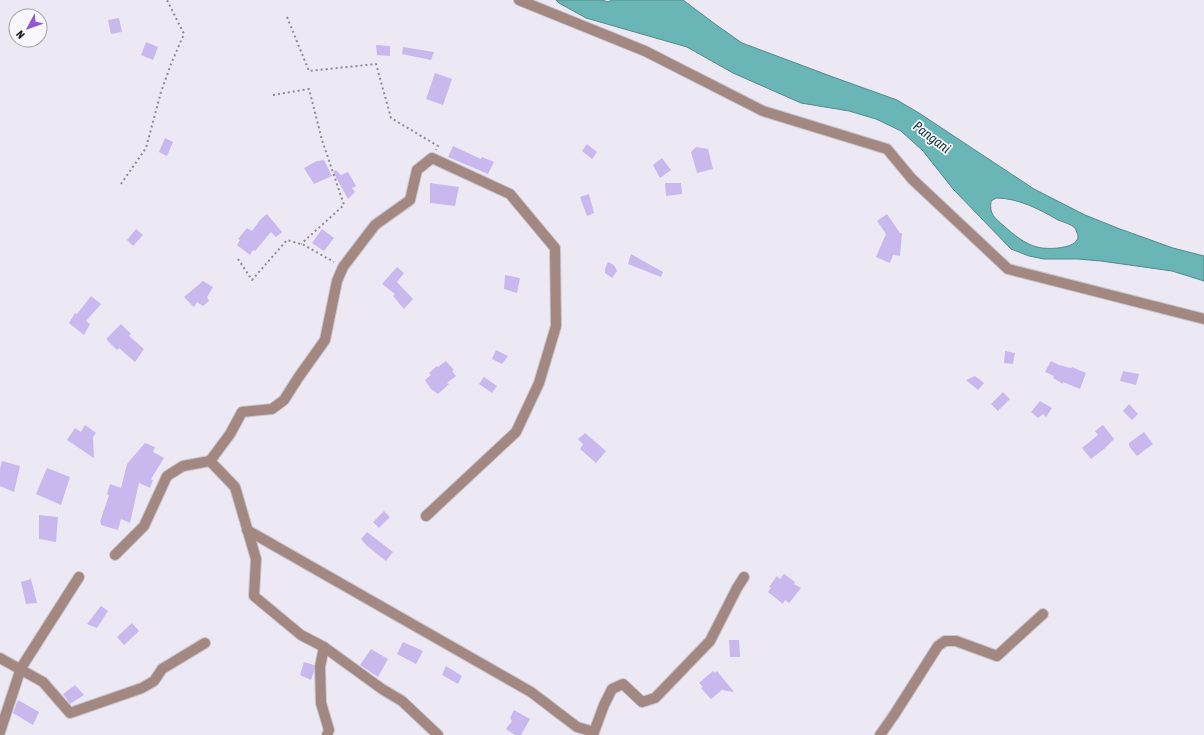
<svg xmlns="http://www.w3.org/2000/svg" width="1204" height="735" font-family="'Asap Condensed',sans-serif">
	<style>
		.water { fill: #6ab6b6; stroke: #54898a; fill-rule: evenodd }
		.building { fill: #c8b8ee }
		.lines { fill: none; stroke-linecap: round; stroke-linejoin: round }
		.street-casing { stroke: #c7c5cf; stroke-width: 12 }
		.path { stroke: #8d8b92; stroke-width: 2; stroke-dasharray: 2 3; stroke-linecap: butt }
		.street { stroke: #a38881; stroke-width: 10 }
		.labels { text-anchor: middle; stroke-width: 3.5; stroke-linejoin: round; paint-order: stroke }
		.water-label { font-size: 14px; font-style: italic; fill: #143a3a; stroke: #f9f7fe }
	</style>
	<rect width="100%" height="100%" fill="#ece9f4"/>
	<!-- water -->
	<path class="water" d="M556,0H602L608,2L612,0H683L715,24L742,43L833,77L897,100L919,113L1034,189L1085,215L1120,229L1173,248L1204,256V281L1172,271L1101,261L1078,259H1044L1029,256L1011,249L953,189L923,151L901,131L876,119L849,111L801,103L733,73L687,47L586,18L559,3ZM996,198C1018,198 1039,209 1058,220C1063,222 1071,224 1075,228C1076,230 1078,234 1078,237C1077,249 1047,250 1037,247C1025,244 1014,235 1004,226C995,218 989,215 991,201Z"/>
	<!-- building -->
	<g class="building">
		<polygon points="119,18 122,32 111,34 108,20"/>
		<polygon points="146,42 158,47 153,60 141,55"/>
		<polygon points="376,45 390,46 390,56 377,55"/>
		<polygon points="403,47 434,52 431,60 402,54"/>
		<polygon points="435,73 452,79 443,105 426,99"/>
		<polygon points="165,138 173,142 167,156 159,152"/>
		<polygon points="587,144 597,152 592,159 582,151"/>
		<polygon points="453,146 481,159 482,157 494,162 488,174 448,157"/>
		<polygon points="696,147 708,149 713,169 697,173 691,152"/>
		<polygon points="662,158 671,170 660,178 653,165"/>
		<polygon points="324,160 332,176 314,184 304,168 317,161"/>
		<polygon points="336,170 341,175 348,172 356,186 352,188 355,192 348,199 333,172"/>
		<polygon points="430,183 459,187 455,206 430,203"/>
		<polygon points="665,183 681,183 682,194 666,196"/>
		<polygon points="589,194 594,213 587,216 580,197"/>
		<polygon points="267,214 282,232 276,237 271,232 255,251 253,250 250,255 237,245 240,240 238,239 247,228 252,231 260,220"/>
		<polygon points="887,214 900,233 902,233 900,256 893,255 890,263 876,257 886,234 877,221"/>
		<polygon points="136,229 143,235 133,246 127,240"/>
		<polygon points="322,229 334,238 324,251 312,243"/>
		<polygon points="631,254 663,272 661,277 628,264"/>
		<polygon points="608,262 614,265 617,271 612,278 605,273 605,269"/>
		<polygon points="397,267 404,273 397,282 413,299 404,309 393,296 395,294 382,284"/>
		<polygon points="505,275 520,278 517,293 504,289"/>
		<polygon points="203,281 213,287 207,297 209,301 203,306 197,302 194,307 184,297"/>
		<polygon points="91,296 101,304 86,321 90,324 84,335 69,323 75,313 77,314"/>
		<polygon points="121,324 131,334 129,336 144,349 135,362 119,348 117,350 106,339"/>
		<polygon points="496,350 508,356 502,364 492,359"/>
		<polygon points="1005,351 1015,353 1013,364 1004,363"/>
		<polygon points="446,361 454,370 452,371 456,376 447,383 449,384 438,394 431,389 425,380 431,375 429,373 437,366 438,367"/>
		<polygon points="1051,361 1059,365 1071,368 1072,367 1086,373 1080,389 1063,382 1063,384 1053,378 1054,376 1045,372"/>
		<polygon points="1123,371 1139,374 1136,385 1120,381"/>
		<polygon points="975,376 984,383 978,390 966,380"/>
		<polygon points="484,377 497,386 492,393 479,384"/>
		<polygon points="1003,392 1010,399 998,411 991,404"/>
		<polygon points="1040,401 1052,408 1046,417 1043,414 1038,418 1031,412"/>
		<polygon points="1129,404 1138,414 1132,420 1123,411"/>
		<polygon points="85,425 96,433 93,437 94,458 67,440 75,428 81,432"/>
		<polygon points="1103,425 1114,439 1104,449 1091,459 1082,448 1098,435 1095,431"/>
		<polygon points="1144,432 1153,444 1137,456 1129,446 1129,443"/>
		<polygon points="585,433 606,451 596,463 580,449 583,444 578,439"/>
		<polygon points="145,443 155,447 153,452 164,458 151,479 153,480 150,488 139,483 130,523 121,519 118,530 101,525 101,523 100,522 109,495 107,494 110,484 121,488 127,464"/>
		<polygon points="2,461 20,466 14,492 0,486 0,469"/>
		<polygon points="47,468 70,477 61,505 36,494"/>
		<polygon points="384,511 390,517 379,528 373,522"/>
		<polygon points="39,515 58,517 56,542 39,539"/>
		<polygon points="367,532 393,552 386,561 367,546 361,539"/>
		<polygon points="784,574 795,582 794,584 801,588 789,603 785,600 783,604 768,592 771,588 769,587 777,576 780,579"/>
		<polygon points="31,579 37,603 26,604 21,582"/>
		<polygon points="101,606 108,611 97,628 87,624"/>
		<polygon points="132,623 139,631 124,645 117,637"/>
		<polygon points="729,640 739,640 740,657 730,657"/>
		<polygon points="403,642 423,651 416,664 397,654"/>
		<polygon points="371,649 388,659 378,677 360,665"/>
		<polygon points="304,662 314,665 314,672 311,680 300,675"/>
		<polygon points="446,666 462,676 458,684 442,675"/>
		<polygon points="713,671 715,673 717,671 734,692 722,690 711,699 701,688 703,687 699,683"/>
		<polygon points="75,685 84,695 70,704 63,694"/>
		<polygon points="18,700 39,712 33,725 13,713"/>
		<polygon points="514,710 530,719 521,735 515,735 506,729 512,721 510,718"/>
	</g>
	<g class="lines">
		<!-- street casing -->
		<g class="street-casing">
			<g id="street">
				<polyline points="519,0 645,51 763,111 887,149 912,179 1008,269 1204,319"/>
				<polyline points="247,530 531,692 577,727 594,732 604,705 612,689 623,684 642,702 655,698 710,641 737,588 744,577"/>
				<polyline points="115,555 144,526 167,476 183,466 210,461"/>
				<polyline points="324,647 382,689 402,701 438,735"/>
				<polyline points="0,658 43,682 70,713 142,688 154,681 162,669 205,643"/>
				<polyline points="0,732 21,668 79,577"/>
				<polyline points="327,735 329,730 321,703 320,667 324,647 301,635 254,596 256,559 235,487 210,461 230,434 242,412 272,409 284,400 298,378 325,340 337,281 343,267 375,225 410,200 417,170 432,158 510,194 555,248 556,326 539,383 516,432 426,516"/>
				<polyline points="880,735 894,715 938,646 945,641 956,641 997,656 1043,614"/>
			</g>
		</g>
		<!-- path -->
		<g class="path">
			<polyline points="287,17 309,71 376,64 391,118 438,146 436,150"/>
			<polyline points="273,95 309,89 322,140 344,205 301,244"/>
			<polyline points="121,184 146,148 161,92 171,64 184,34 167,0"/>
			<polyline points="238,259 252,280 287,240 304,245 334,262"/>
		</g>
		<!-- street -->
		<use href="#street" class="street"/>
	</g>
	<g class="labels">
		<!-- water labels -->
		<g class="water-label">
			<text transform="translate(932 137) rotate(37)" y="5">Pangani</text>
		</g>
	</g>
	<!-- north arrow -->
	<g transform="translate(28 28) rotate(229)"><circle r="19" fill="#f9f7fe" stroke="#a3a1a7"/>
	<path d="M0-3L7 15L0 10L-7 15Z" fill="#9358ce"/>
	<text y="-6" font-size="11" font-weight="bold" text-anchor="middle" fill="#212024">N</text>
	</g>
</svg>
